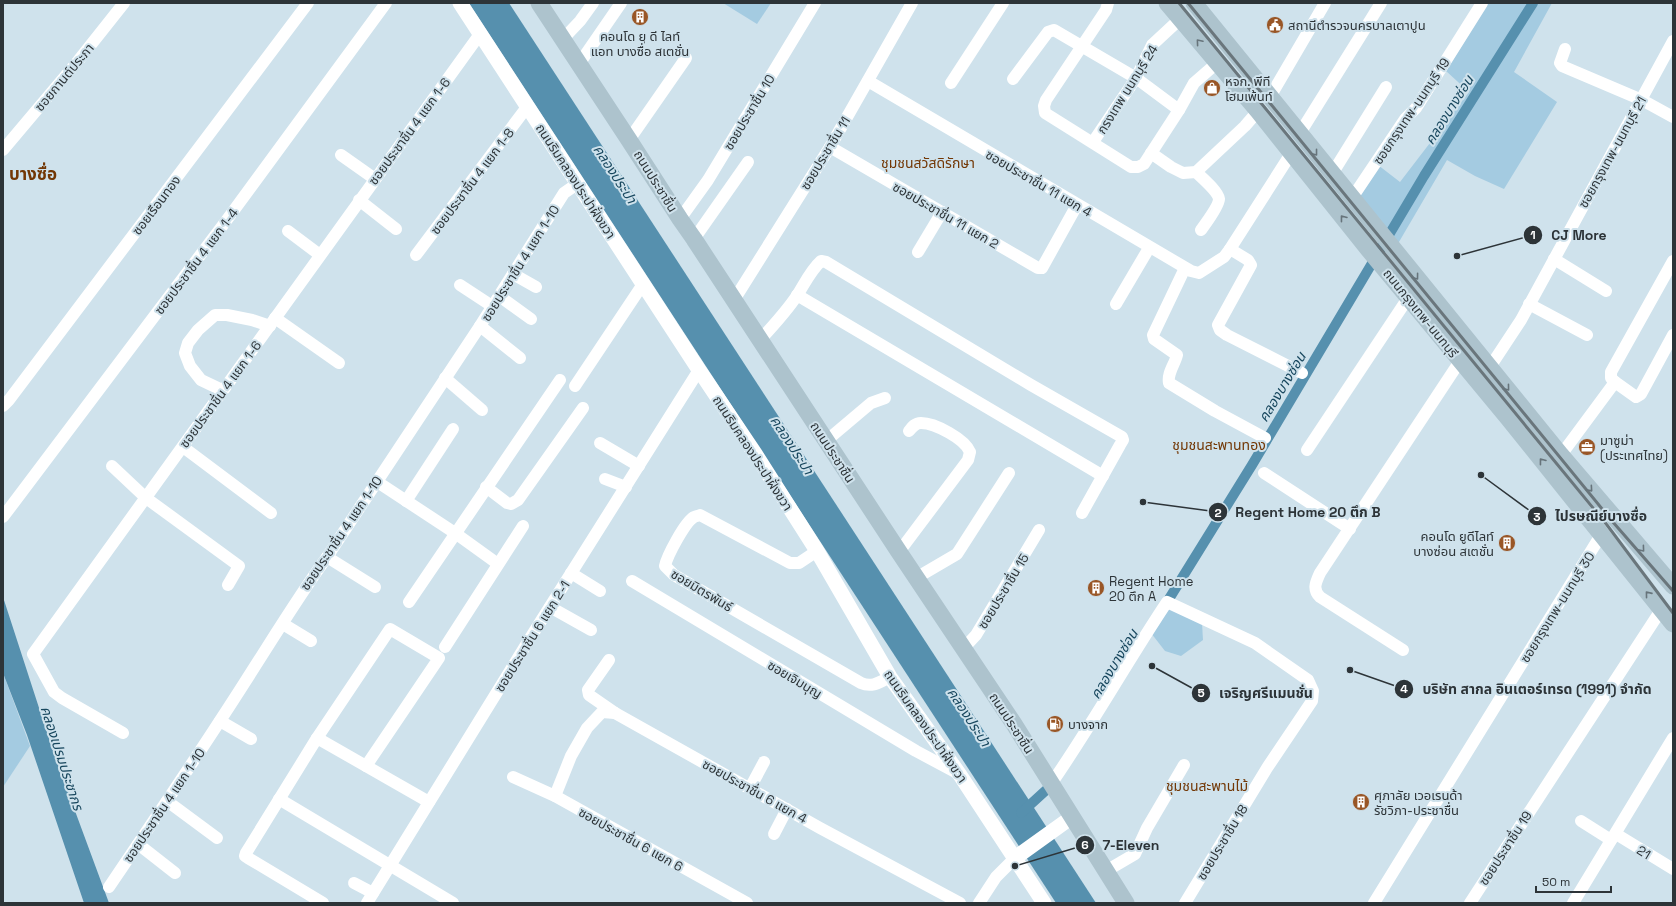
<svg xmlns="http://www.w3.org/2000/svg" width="1676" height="906" font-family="'Space Grotesk','Noto Sans Thai',sans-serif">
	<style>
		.green { fill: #a4cbe1 }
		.water { fill: #5690ae }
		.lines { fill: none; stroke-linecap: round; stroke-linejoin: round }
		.canal { stroke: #5690ae; stroke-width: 10 }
		.minor { stroke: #fff; stroke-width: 12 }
		.tertiary { stroke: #fff; stroke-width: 15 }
		.secondary { stroke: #adc3cd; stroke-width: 17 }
		.rail { stroke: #6a767c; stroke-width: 3 }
		.oneway { stroke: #67747b }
		.labels { text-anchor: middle; stroke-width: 4; stroke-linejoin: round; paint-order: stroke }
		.poi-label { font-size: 13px; fill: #2d3438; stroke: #cfe2ec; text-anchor: start }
		.street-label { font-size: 13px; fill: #2d3438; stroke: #cfe2ec }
		.water-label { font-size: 14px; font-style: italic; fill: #18475e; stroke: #cfe2ec }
		.neighbourhood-label { font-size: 14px; fill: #723705; stroke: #cfe2ec }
		.district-label { font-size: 17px; font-weight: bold; fill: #723705; stroke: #cfe2ec }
		.leader { fill: none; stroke: #2d3438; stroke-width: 1.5 }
		.callout-dot { fill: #2d3438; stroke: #cfe2ec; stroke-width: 1.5 }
		.mark-label { font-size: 12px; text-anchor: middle; font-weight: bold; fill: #fff }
		.callout-label { font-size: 14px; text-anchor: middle; font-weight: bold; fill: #2d3438; stroke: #cfe2ec; stroke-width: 4; stroke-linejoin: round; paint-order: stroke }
	</style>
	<rect width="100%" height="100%" fill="#cfe2ec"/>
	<!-- green -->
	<g class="green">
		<polygon points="723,3 771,3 757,24"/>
		<polygon points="1486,3 1552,3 1514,72 1557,102 1504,189 1475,176 1447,160 1396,247 1358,196 1378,165 1400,182 1469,92 1446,71 1466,39"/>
		<polygon points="1170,604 1202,623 1203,640 1181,656 1165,651 1151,633"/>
		<polygon points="3,673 30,746 3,787"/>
	</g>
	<!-- water -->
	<g class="water">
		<polygon points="469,3 509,3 1096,903 1056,903"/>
		<polygon points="3,597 54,754 109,903 84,903 27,735 3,673"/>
	</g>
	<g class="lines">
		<!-- canal -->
		<g class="canal">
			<polyline points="1164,607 1252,465 1424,176 1533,3"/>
			<polyline points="1021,813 1055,782"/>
		</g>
		<!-- minor -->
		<g class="minor">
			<polyline points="1108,3 1106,10 1046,100 1044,106 1045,113 1131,167 1138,167 1144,164 1179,110 1194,83 1217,63"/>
			<polyline points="563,39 580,21 593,3"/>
			<polyline points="1565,49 1560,63 1562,66 1642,100 1673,117"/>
			<polyline points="579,64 621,3"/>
			<polyline points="1013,79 1048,32 1054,30 1136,78 1179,110"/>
			<polyline points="868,81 1191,271 1199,273 1224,257 1230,249 1292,152"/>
			<polyline points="951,83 1003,3"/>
			<polyline points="1270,97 1325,3"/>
			<polyline points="1300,133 1381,3"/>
			<polyline points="629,140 686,58"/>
			<polyline points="1093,142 1136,78 1152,45 1180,19"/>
			<polyline points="830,147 1038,268 1042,268 1077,205"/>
			<polyline points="3,150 78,61 124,3"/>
			<polyline points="1151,153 1171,167 1183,173 1196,172 1245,126 1258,111"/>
			<polyline points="341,155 375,179"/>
			<path d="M1196,172C1201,177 1218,191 1219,199C1219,206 1206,223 1201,230"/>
			<polyline points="1332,174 1386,87"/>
			<polyline points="1352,198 1405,119 1416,108 1482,3"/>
			<polyline points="359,200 396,229"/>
			<polyline points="680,219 708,180 815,3"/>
			<polyline points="288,231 320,255"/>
			<polyline points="694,239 748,162"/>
			<polyline points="1230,249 1248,260 1251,265 1218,325 1220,330 1227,335 1302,373"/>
			<polyline points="918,252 942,212"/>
			<polyline points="416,255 527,107"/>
			<polyline points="1554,259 1606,291"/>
			<path d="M1185,268L1153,335L1154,339L1177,355C1175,364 1167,373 1169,383L1215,411L1265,438"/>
			<polyline points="513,274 536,287"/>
			<polyline points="460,285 492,306"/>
			<polyline points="797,295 1103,476"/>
			<polyline points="499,296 531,319"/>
			<polyline points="734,300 830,147 912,3"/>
			<polyline points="1116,304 1149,248"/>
			<polyline points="1529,304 1587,335"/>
			<polyline points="275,318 339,363"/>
			<polyline points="480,326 520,358"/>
			<path d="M760,340C773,326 787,311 798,294C805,283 811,270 821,261L826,262L1031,385L1122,437L1123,440L1120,445L1082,513"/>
			<polyline points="1490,367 1521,320 1673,41"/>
			<polyline points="445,378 482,410"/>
			<polyline points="1615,382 1611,378 1611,372 1673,261"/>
			<polyline points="575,386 643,284"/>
			<polyline points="222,390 201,380 190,366 185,353 188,343 198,330 215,315 227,315 252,320 270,326"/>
			<polyline points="3,406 9,400 308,3"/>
			<polyline points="826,441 871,403 885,398"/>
			<polyline points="600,443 639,466"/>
			<polyline points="183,447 271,513"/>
			<polyline points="1307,450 1408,298"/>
			<polyline points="1561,455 1615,382 1636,397 1641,394 1673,335"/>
			<polyline points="112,466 146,498 239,566 228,585"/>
			<polyline points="1264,473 1350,529"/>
			<polyline points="605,479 626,487"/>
			<polyline points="376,481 455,533 498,564"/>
			<polyline points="486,487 507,503 511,504 518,500 583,408"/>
			<polyline points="406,501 453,429"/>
			<polyline points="3,517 226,221 386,3"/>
			<path d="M817,551L799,563H790L700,515C698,516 696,516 694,517C685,522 667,556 665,566L674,575L861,683C872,688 880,682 890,677"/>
			<path d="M899,552L968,460L970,452C965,439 935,423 921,423C915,423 912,427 909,431"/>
			<polyline points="327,557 375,587"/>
			<polyline points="571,573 600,591"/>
			<polyline points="916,578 957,554 1009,473"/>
			<polyline points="632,581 916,751 959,774"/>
			<polyline points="409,602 560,380"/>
			<polyline points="550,607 591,630"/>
			<polyline points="283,624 311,641"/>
			<polyline points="445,647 523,526"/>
			<polyline points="963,649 976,635 1039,530"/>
			<path d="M1403,650L1320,597C1312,589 1316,582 1320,573L1460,361"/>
			<polyline points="609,660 588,690 589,695 615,713 820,828 960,903"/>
			<polyline points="220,721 251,739"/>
			<polyline points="123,733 62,698 54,692 33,654 480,34"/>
			<polyline points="317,738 429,802"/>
			<polyline points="513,777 555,796 747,903"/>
			<path d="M1051,784C1092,725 1127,662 1167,602L1255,643L1308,680L1313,691L1312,701L1267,768L1185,903"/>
			<polyline points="750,788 764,762"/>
			<polyline points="555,796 571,756 587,728 602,712 615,713"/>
			<polyline points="279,799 453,903"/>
			<polyline points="167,801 217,838"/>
			<polyline points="1581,821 1611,840"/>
			<polyline points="774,834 787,809"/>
			<polyline points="1616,834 1673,869"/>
			<polyline points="138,844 175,873"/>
			<polyline points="1106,871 1135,854 1147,828 1184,765"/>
			<polyline points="354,883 373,893"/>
			<path d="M109,887C155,819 201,751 245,682C272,640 298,597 327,557L480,326L564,193L577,184"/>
			<polyline points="323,903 248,858 245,856 246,853 317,738 390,629 439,658 366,766"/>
			<polyline points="367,903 534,632 699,370"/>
			<polyline points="979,903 996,877 1015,858"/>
			<polyline points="1374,903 1601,535"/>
			<polyline points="1470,903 1661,610"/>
			<polyline points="1573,903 1673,738"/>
		</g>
		<!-- tertiary -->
		<g class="tertiary">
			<polyline points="460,3 699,370 756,455 817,551 890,677 960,775 1044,903"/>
			<polyline points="1015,858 1072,817"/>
		</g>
		<!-- secondary -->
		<g class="secondary">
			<polyline points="539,3 629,140 680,219 694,239 899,552 1014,724 1126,903"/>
			<polyline points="1167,3 1258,111 1368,249 1508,418 1673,624"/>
			<polyline points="1194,3 1561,455 1673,586"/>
		</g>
		<!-- rail -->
		<g class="rail">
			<polyline points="1179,3 1607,525 1673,613"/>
			<polyline points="1188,3 1612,521 1673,591"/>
		</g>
	</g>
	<!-- one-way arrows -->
	<defs><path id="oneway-chevron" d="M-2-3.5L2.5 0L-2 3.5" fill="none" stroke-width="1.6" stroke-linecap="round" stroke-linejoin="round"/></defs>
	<g class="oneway">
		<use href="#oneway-chevron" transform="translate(1199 42) rotate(-130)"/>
		<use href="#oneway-chevron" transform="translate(1315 153) rotate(52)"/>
		<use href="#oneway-chevron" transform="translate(1343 218) rotate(-128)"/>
		<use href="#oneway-chevron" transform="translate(1416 277) rotate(53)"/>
		<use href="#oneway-chevron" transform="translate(1507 388) rotate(51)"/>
		<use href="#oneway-chevron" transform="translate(1542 461) rotate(-128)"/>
		<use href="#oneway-chevron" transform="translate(1590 489) rotate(49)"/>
		<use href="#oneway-chevron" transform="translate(1642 549) rotate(50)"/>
		<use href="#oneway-chevron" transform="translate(1648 594) rotate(-129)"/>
	</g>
	<!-- icons -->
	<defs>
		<g id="building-disc" transform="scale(0.9)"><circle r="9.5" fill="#995626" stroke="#cfe2ec"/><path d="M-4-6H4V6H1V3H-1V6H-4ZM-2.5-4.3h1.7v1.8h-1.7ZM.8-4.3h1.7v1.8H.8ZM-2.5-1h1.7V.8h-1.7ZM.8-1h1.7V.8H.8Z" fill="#fff"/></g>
		<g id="civic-disc" transform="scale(0.9)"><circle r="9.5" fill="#995626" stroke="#cfe2ec"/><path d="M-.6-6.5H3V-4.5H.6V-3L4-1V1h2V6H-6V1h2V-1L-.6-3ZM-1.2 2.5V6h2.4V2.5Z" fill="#fff"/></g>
		<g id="shop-disc" transform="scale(0.9)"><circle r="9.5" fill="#995626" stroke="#cfe2ec"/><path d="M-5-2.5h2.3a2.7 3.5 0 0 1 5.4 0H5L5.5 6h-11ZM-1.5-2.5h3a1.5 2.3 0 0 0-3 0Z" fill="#fff"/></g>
		<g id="office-disc" transform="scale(0.9)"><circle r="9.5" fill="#995626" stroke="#cfe2ec"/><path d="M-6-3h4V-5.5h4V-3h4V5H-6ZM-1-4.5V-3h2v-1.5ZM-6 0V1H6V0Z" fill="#fff"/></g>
		<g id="fuel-disc" transform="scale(0.9)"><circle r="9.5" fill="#995626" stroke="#cfe2ec"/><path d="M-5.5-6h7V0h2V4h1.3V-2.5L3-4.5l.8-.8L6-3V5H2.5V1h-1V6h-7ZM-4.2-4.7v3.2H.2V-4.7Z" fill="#fff"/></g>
	</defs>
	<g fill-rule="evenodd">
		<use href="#building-disc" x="640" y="17"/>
		<use href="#civic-disc" x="1275" y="25"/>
		<use href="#shop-disc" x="1212" y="88"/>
		<use href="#office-disc" x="1587" y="447"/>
		<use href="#building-disc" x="1507" y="543"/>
		<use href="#building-disc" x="1096" y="588"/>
		<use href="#fuel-disc" x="1055" y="724"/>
		<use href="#building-disc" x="1361" y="802"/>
	</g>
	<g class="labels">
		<!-- poi labels -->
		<g class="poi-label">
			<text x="1288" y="30">สถานีตำรวจนครบาลเตาปูน</text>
			<text x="640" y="41" text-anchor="middle">คอนโด ยู ดี ไลท์<tspan x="640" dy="15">แอท บางซื่อ สเตชั่น</tspan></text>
			<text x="1225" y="86">หจก. พีที<tspan x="1225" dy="15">โฮมเพ้นท์</tspan></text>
			<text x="1600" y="445">มาซูม่า<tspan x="1600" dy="15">(ประเทศไทย)</tspan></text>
			<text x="1494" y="541" text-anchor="end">คอนโด ยูดีไลท์<tspan x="1494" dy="15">บางซ่อน สเตชั่น</tspan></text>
			<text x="1109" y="586">Regent Home<tspan x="1109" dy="15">20 ตึก A</tspan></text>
			<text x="1068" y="729">บางจาก</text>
			<text x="1374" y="800">ศุภาลัย เวอเรนด้า<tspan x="1374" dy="15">รัชวิภา-ประชาชื่น</tspan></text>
		</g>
		<!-- street labels -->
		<g class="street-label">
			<text transform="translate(64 77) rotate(-50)" y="5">ซอยกานต์ประภา</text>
			<text transform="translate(1127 89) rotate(-58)" y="5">กรงเทพ นนทบุรี 24</text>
			<text transform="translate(1411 111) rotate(-56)" y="5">ซอยกรุงเทพ-นนทบุรี 19</text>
			<text transform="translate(749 112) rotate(-59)" y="5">ซอยประชาชื่น 10</text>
			<text transform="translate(409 131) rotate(-54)" y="5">ซอยประชาชื่น 4 แยก 1-6</text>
			<text transform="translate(1612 152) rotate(-61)" y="5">ซอยกรุงเทพ-นนทบุรี 21</text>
			<text transform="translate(825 153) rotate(-59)" y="5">ซอยประชาชื่น 11</text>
			<text transform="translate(472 181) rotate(-53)" y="5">ซอยประชาชื่น 4 แยก 1-8</text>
			<text transform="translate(576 181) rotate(57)" y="5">ถนนริมคลองประปาฝั่งขวา</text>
			<text transform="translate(656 181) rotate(58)" y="5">ถนนประชาชื่น</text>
			<text transform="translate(1039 183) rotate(30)" y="5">ซอยประชาชื่น 11 แยก 4</text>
			<text transform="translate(156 205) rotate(-53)" y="5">ซอยเรือนทอง</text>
			<text transform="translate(946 215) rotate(30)" y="5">ซอยประชาชื่น 11 แยก 2</text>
			<text transform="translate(196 261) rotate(-53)" y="5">ซอยประชาชื่น 4 แยก 1-4</text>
			<text transform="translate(520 263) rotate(-58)" y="5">ซอยประชาชื่น 4 แยก 1-10</text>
			<text transform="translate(1421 313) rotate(51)" y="5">ถนนกรุงเทพ-นนทบุรี</text>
			<text transform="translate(220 394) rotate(-54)" y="5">ซอยประชาชื่น 4 แยก 1-6</text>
			<text transform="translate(833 452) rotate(57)" y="5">ถนนประชาชื่น</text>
			<text transform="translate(753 453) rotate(57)" y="5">ถนนริมคลองประปาฝั่งขวา</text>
			<text transform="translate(341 533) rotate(-56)" y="5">ซอยประชาชื่น 4 แยก 1-10</text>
			<text transform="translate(702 590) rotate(31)" y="5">ซอยมิตรพันธ์</text>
			<text transform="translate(1003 591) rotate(-59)" y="5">ซอยประชาชื่น 15</text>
			<text transform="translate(1557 607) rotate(-58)" y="5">ซอยกรุงเทพ-นนทบุรี 30</text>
			<text transform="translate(532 636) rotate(-58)" y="5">ซอยประชาชื่น 6 แยก 2-1</text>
			<text transform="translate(795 679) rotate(31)" y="5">ซอยเจิมบุญ</text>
			<text transform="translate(1012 723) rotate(57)" y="5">ถนนประชาชื่น</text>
			<text transform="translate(926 726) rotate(55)" y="5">ถนนริมคลองประปาฝั่งขวา</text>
			<text transform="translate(755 791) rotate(29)" y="5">ซอยประชาชื่น 6 แยก 4</text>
			<text transform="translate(164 805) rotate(-56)" y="5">ซอยประชาชื่น 4 แยก 1-10</text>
			<text transform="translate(631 839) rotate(29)" y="5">ซอยประชาชื่น 6 แยก 6</text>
			<text transform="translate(1222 842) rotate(-59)" y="5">ซอยประชาชื่น 18</text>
			<text transform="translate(1505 848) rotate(-57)" y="5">ซอยประชาชื่น 19</text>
			<text transform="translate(1644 852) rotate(31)" y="5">21</text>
		</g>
		<!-- water labels -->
		<g class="water-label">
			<text transform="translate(1449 110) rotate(-58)" y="5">คลองบางซ่อน</text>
			<text transform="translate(615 174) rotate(57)" y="5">คลองประปา</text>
			<text transform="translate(1282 387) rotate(-59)" y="5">คลองบางซ่อน</text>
			<text transform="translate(792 445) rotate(57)" y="5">คลองประปา</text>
			<text transform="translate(1114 664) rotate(-59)" y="5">คลองบางซ่อน</text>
			<text transform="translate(969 717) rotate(57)" y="5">คลองประปา</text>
			<text transform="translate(62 758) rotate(72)" y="5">คลองเปรมประชากร</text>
		</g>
		<!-- neighbourhood labels -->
		<g class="neighbourhood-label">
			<text x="928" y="168">ชุมชนสวัสดิรักษา</text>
			<text x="1219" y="450">ชุมชนสะพานทอง</text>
			<text x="1207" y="791">ชุมชนสะพานไม้</text>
		</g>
		<!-- district labels -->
		<g class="district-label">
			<text x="33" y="180">บางซื่อ</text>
		</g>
	</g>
	<!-- callouts -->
	<path class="leader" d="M1457 256L1533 235M1143 502L1218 512M1481 475L1537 516M1350 670L1404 689M1152 666L1201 693M1015 866L1085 845"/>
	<g class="callout-dot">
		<circle cx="1457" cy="256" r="4"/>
		<circle cx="1143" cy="502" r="4"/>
		<circle cx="1481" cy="475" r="4"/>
		<circle cx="1350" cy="670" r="4"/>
		<circle cx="1152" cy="666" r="4"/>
		<circle cx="1015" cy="866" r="4"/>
		<circle cx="1533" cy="235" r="10"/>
		<circle cx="1218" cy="512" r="10"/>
		<circle cx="1537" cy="516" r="10"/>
		<circle cx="1404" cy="689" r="10"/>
		<circle cx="1201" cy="693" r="10"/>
		<circle cx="1085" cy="845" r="10"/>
	</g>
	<g class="mark-label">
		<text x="1533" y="239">1</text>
		<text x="1218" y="517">2</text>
		<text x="1537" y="521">3</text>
		<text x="1404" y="693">4</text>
		<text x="1201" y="697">5</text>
		<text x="1085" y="849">6</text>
	</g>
	<g class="callout-label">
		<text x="1579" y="240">CJ More</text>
		<text x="1308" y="517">Regent Home 20 ตึก B</text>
		<text x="1601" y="521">ไปรษณีย์บางซื่อ</text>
		<text x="1537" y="694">บริษัท สากล อินเตอร์เทรด (1991) จำกัด</text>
		<text x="1266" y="698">เจริญศรีแมนชั่น</text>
		<text x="1131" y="850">7-Eleven</text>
	</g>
	<!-- border -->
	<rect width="1676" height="906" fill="none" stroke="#2d3438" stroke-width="8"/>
	<!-- scale -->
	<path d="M1536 886v6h75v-6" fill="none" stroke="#2d3438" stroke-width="2"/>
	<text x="1542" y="886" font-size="12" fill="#2d3438" stroke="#cfe2ec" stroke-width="3" paint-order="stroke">50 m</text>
</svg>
